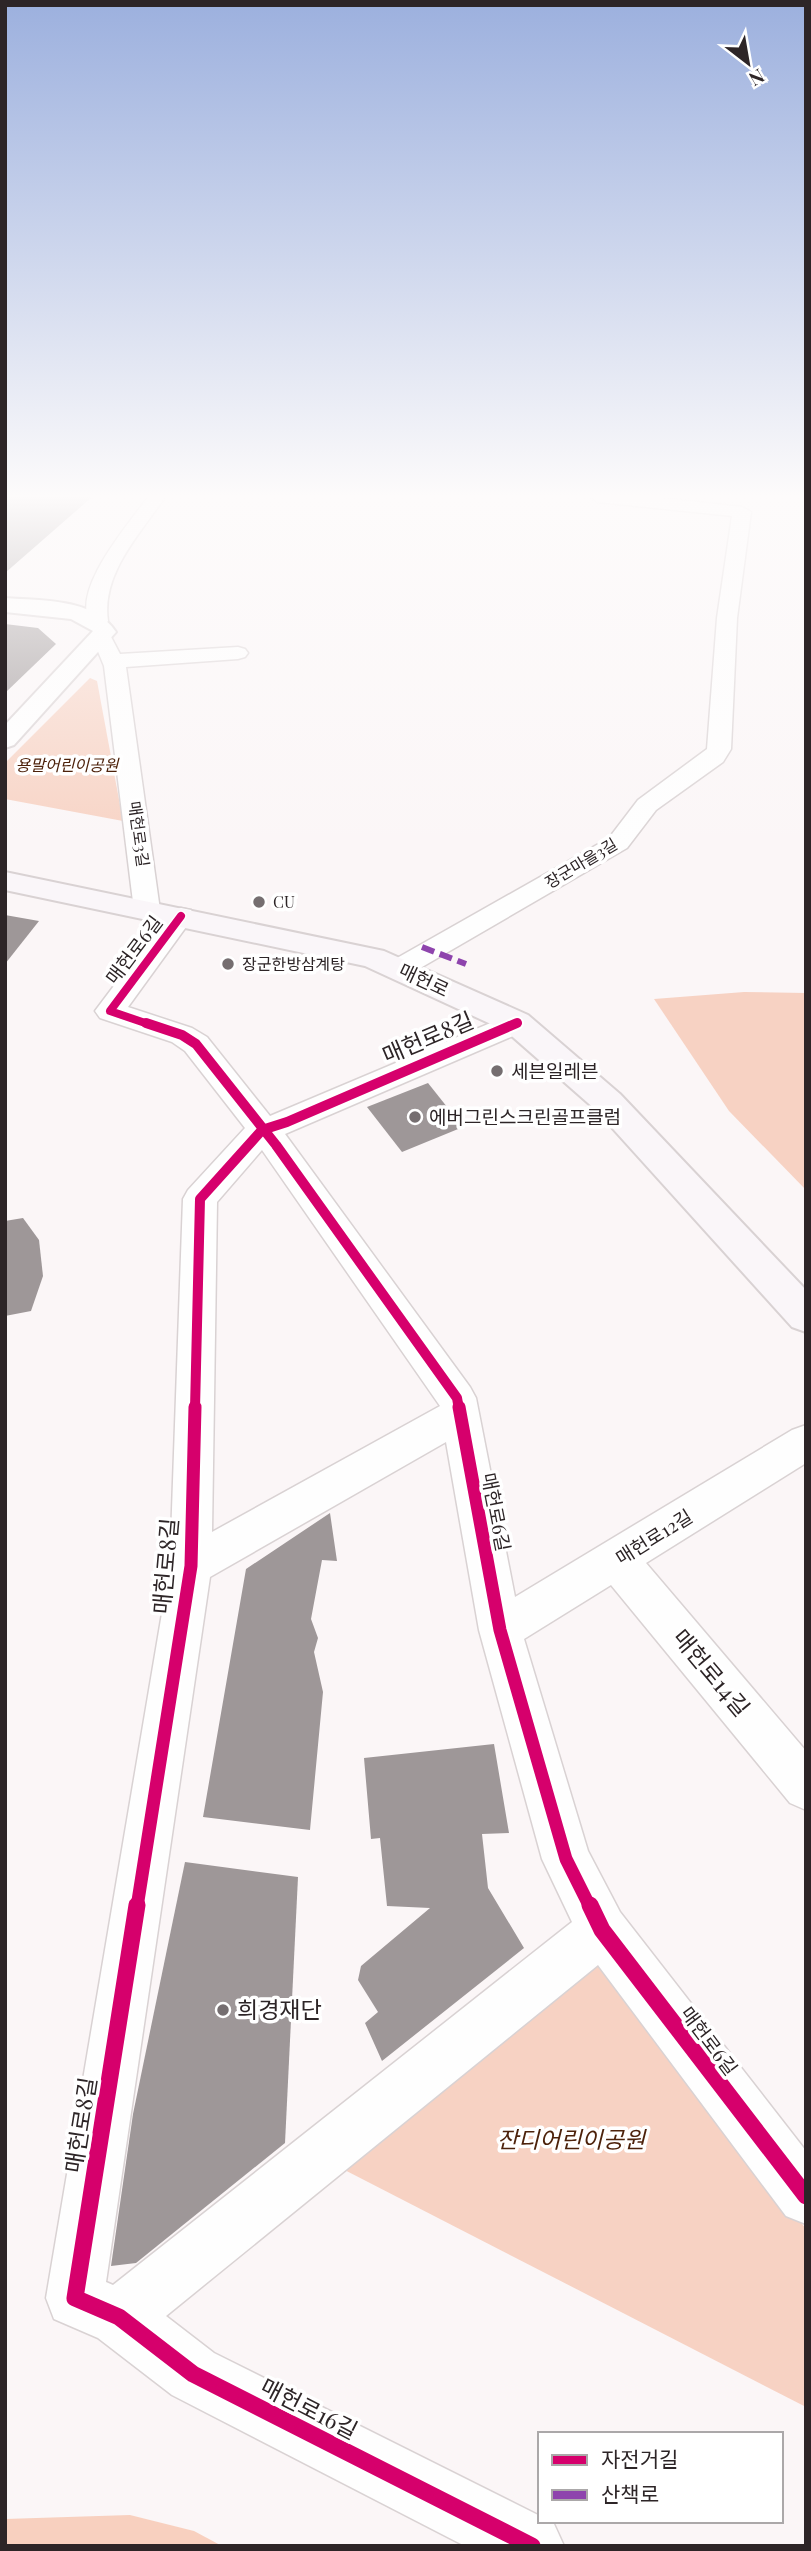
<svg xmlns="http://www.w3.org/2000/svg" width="811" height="2551" font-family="'Playfair Display','Noto Sans KR',serif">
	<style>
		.green { fill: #f7d2c3 }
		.forest { fill: #f8d0bf }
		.building { fill: #9e9798 }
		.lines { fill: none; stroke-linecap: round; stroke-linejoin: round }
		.minor-casing { stroke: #d9d2d3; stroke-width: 3 }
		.tertiary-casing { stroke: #d9d2d3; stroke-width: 4 }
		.secondary-casing { stroke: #d9d2d3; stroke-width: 4 }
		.minor { fill: #fefefe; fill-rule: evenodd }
		.tertiary { fill: #fefefe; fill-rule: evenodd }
		.secondary { fill: #faf6f9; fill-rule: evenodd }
		.quiet { stroke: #8e44ad; stroke-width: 6; stroke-dasharray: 13 6; stroke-linecap: butt }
		.cycleway-far3-casing { stroke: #fff; stroke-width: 11 }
		.cycleway-far2-casing { stroke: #fff; stroke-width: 14 }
		.cycleway-far1-casing { stroke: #fff; stroke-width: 18 }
		.cycleway-casing { stroke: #fff; stroke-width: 21 }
		.cycleway-far3 { stroke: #d6006c; stroke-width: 8 }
		.cycleway-far2 { stroke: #d6006c; stroke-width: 10 }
		.cycleway-far1 { stroke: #d6006c; stroke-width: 13 }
		.cycleway { stroke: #d6006c; stroke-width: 17 }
		.poi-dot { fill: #756e70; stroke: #fff; stroke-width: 2.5 }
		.labels { text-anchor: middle; stroke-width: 7; stroke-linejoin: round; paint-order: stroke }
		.far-park-label { font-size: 16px; font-style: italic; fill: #4d220b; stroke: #fff }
		.far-street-label { font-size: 16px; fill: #2d2527; stroke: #fff }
		.far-poi-label { font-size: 16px; fill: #2d2527; stroke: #fff; text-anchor: start }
		.street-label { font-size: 19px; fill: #2d2527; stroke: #fff }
		.poi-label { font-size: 19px; fill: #2d2527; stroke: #fff; text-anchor: start }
		.near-street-label { font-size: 23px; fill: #2d2527; stroke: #fff }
		.near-poi-label { font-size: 23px; fill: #2d2527; stroke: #fff; text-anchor: start }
		.near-park-label { font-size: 23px; font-style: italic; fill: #4d220b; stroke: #fff }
	</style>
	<rect width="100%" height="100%" fill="#fbf6f7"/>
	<!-- green -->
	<g class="green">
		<polygon points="90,678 97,681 123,821 5,799 5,763"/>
		<polygon points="744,992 806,993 806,1190 729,1111 654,999"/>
		<polygon points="592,1952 806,2229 806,2407 331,2163"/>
	</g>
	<!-- forest -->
	<polygon class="forest" points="130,2515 194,2531 222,2546 5,2546 5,2519"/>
	<!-- building -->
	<g class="building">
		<polygon points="5,497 92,497 5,573"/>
		<polygon points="5,624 38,628 56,644 5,693"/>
		<polygon points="5,915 39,921 5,964"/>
		<polygon points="428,1083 463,1127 402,1152 367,1107"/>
		<polygon points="23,1218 39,1240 43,1276 31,1311 5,1316 5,1221"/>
		<polygon points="330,1513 337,1561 322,1560 311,1619 318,1638 314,1652 323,1692 310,1830 203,1817 246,1569"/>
		<polygon points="494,1744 509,1833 482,1834 488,1888 524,1948 382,2061 365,2023 378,2012 358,1980 361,1966 430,1908 387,1906 380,1838 371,1839 364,1758"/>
		<polygon points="185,1862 298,1877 285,2143 136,2263 111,2266 133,2114"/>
	</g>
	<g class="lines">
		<!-- minor casing -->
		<g class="minor-casing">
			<g id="minor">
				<path d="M148,497H165C140,534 101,574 108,621L105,625H91C69,591 129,524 148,497Z"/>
				<polygon points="590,497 653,497 742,507 751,512 737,618 731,749 723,762 656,810 627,848 410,974 400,977 390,974 386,968 390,962 609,838 638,800 707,749 717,618 732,516 598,502"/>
				<polygon points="102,631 109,633 120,654 238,647 245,649 248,653 245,657 238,659 126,667 160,910 156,916 147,918 138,916 134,910 104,666 92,637 95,633"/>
				<path d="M181,908L191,910L194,916L128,1007L192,1028L207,1037L270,1116L507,1016L517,1013L527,1016L532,1023L527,1030L285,1134L470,1387L476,1398L515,1597L792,1430L806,1425V1463L646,1563L806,1751V1810L790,1803L611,1585L524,1639L588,1851L620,1912L806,2151V2224L786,2216L598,1965L166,2316L214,2353L540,2516V2521L554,2524L564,2546H465L172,2395L98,2338L54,2319L46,2298L170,1566L183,1199L188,1190L245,1128L185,1051L172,1042L100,1018L95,1011L171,910ZM262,1150L440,1406L212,1532L217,1202ZM446,1442L479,1630L542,1859L572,1922L113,2285L106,2282L210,1577Z"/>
			</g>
		</g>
		<!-- tertiary casing -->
		<g class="tertiary-casing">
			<path id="tertiary" d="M5,598C42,601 94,598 116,632L14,745L5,748V725L93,631L71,619L5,612Z"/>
		</g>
		<!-- secondary casing -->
		<g class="secondary-casing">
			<polygon id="secondary" points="5,872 384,951 528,1015 620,1094 806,1290 806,1332 792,1327 596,1110 506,1031 365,966 5,890"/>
		</g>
		<!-- minor -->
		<use href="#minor" class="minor"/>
		<!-- tertiary -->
		<use href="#tertiary" class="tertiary"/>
		<!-- secondary -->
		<use href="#secondary" class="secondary"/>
		<!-- quiet -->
		<polyline class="quiet" points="422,947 466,964"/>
		<!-- cycleway-far3 casing -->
		<g class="cycleway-far3-casing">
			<g id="cycleway-far3">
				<polyline points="151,1025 110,1011 181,916"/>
				<polyline points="513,1025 517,1023"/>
			</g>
		</g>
		<!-- cycleway-far2 casing -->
		<g class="cycleway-far2-casing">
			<g id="cycleway-far2">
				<polyline points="146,1023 182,1035 196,1044 276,1145 457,1398 459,1409"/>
				<polyline points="195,1409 200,1199 262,1130 287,1122 517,1023"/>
			</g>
		</g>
		<!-- cycleway-far1 casing -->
		<g class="cycleway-far1-casing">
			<g id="cycleway-far1">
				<polyline points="459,1407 500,1630 566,1859 590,1907"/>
				<polyline points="137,1907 191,1566 195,1407"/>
			</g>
		</g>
		<!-- cycleway casing -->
		<g class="cycleway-casing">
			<g id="cycleway">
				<polyline points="137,1905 75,2298 119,2317 193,2374 532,2546"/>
				<polyline points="590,1905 602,1930 806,2196"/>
			</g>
		</g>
		<!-- cycleway-far3 -->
		<use href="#cycleway-far3" class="cycleway-far3"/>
		<!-- cycleway-far2 -->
		<use href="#cycleway-far2" class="cycleway-far2"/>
		<!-- cycleway-far1 -->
		<use href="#cycleway-far1" class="cycleway-far1"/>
		<!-- cycleway -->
		<use href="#cycleway" class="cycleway"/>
	</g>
	<!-- sky -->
	<linearGradient id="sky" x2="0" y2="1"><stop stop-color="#9cb0de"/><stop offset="0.58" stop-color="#fdfbfb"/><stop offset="1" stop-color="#fdfbfb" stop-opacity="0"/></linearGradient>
	<rect width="811" height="855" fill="url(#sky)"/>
	<!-- markers -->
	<g class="poi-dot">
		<circle cx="259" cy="902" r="7"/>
		<circle cx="228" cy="964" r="7"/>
		<circle cx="497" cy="1071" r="7"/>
		<circle cx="415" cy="1117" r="7"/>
		<circle cx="223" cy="2010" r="7"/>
	</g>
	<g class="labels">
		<!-- far-park labels -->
		<g class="far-park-label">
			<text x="67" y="771">용말어린이공원</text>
		</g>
		<!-- far-street labels -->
		<g class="far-street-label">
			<text transform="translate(139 834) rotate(82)" y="6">매헌로3길</text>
			<text transform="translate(581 863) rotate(-31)" y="6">장군마을3길</text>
		</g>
		<!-- far-poi labels -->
		<g class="far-poi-label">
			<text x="273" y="908">CU</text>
			<text x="242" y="970">장군한방삼계탕</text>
		</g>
		<!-- street labels -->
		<g class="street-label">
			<text transform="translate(134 950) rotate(-53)" y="7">매헌로6길</text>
			<text transform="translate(424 980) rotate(25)" y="7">매헌로</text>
			<text transform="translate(496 1512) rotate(79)" y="7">매헌로6길</text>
			<text transform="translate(654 1537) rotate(-32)" y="7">매헌로12길</text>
			<text transform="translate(709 2041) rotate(53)" y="7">매헌로6길</text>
		</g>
		<!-- poi labels -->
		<g class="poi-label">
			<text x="511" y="1078">세븐일레븐</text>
			<text x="429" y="1124">에버그린스크린골프클럼</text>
		</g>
		<!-- near-street labels -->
		<g class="near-street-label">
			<text transform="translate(428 1038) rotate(-23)" y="8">매헌로8길</text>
			<text transform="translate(166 1566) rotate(-85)" y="8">매헌로8길</text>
			<text transform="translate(711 1673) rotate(50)" y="8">매헌로14길</text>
			<text transform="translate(81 2125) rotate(-81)" y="8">매헌로8길</text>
			<text transform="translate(309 2409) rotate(27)" y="8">매헌로16길</text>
		</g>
		<!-- near-poi labels -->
		<g class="near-poi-label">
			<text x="237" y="2018">희경재단</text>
		</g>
		<!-- near-park labels -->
		<g class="near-park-label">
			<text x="571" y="2148">잔디어린이공원</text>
		</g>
	</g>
	<!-- border -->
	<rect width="811" height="2551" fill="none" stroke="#2d2527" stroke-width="14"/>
	<!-- legend -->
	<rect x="538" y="2432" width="245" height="91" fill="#ffffff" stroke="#aba8a9" stroke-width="2"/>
	<rect x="552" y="2455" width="35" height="10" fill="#d6006c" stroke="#aba8a9" stroke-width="2"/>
	<text x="601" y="2467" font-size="21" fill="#2d2527">자전거길</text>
	<rect x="552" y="2490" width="35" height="10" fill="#8e44ad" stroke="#aba8a9" stroke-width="2"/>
	<text x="601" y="2502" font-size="21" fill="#2d2527">산책로</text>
	<!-- north arrow -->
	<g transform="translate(748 63) rotate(149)" stroke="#ffffff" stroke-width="5" paint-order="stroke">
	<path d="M0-5L12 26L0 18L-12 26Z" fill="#2d2527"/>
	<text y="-10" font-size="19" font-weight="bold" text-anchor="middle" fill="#2d2527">N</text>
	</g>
</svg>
